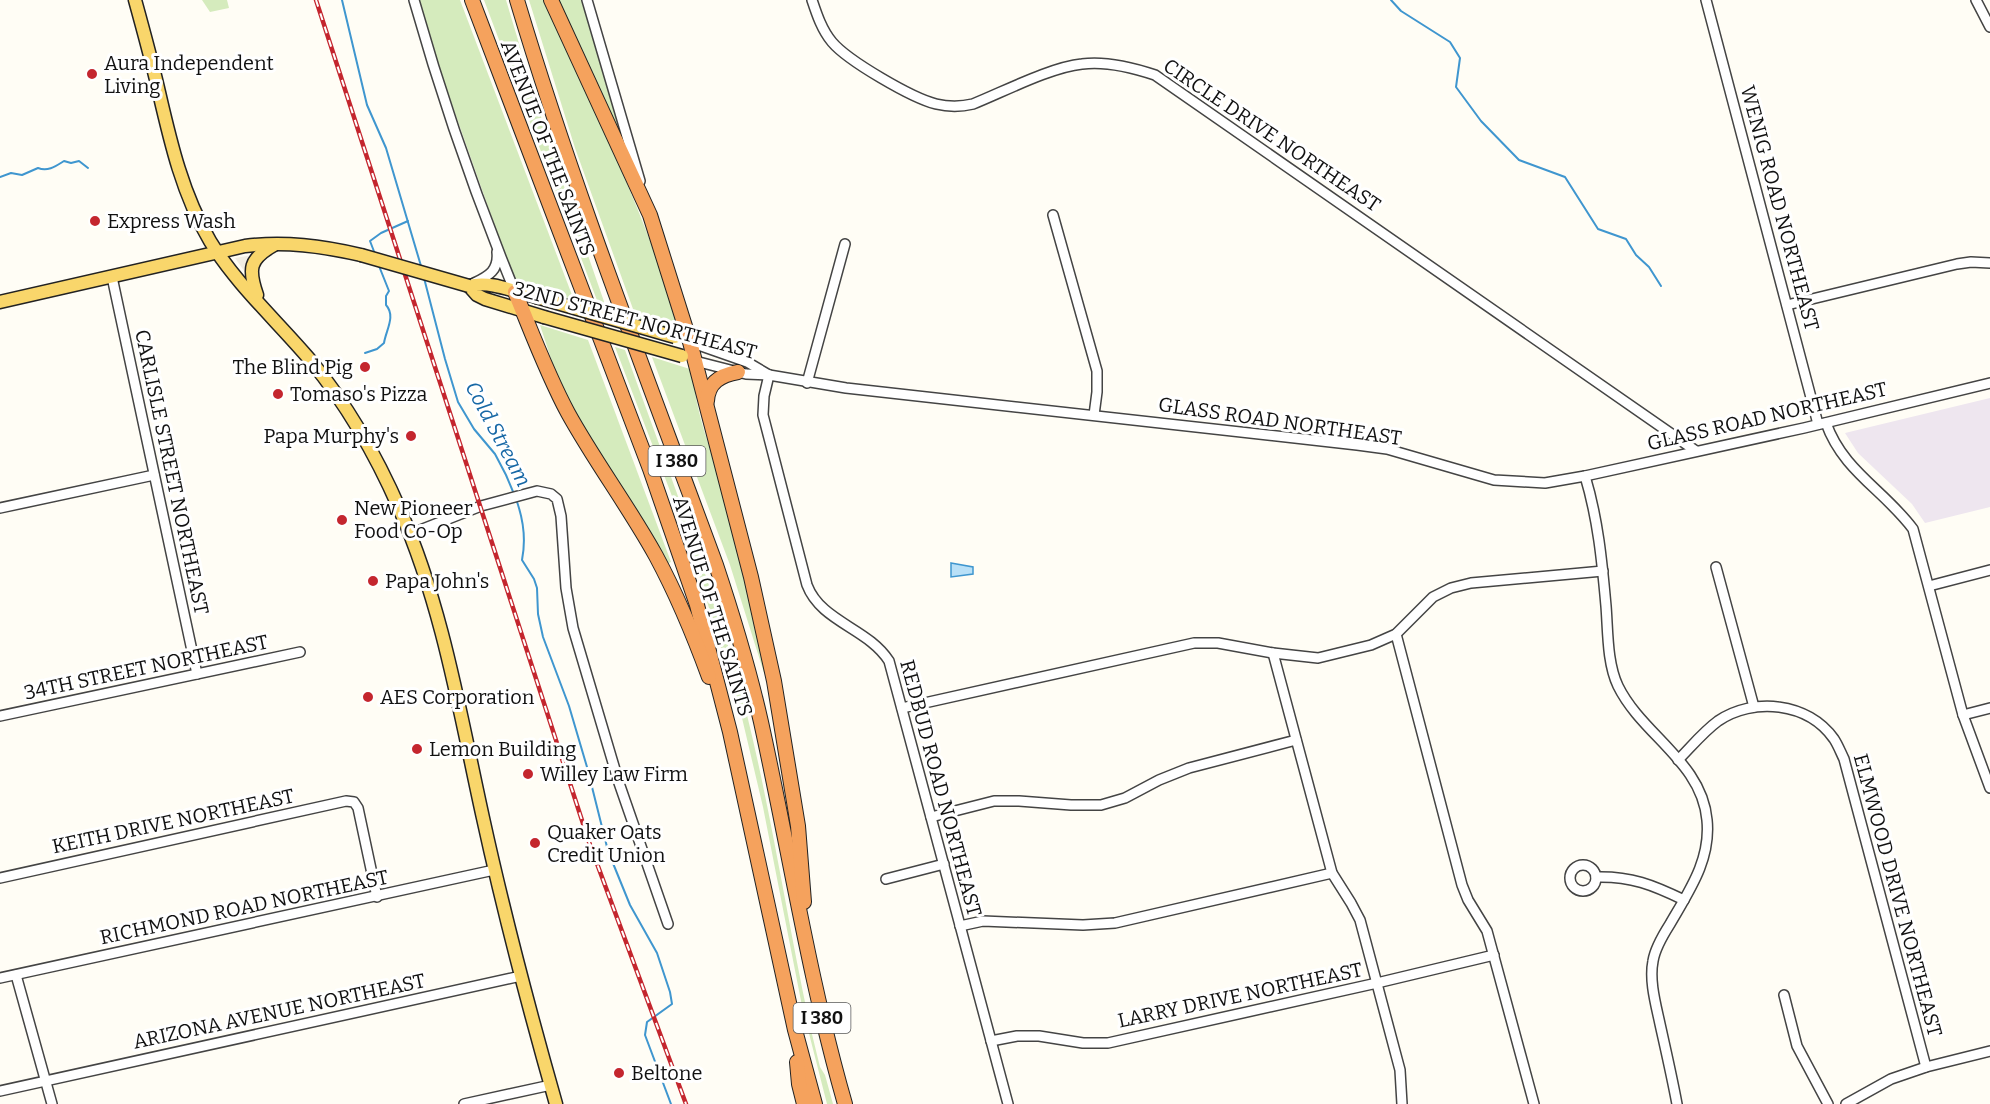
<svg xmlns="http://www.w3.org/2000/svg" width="1990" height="1104" font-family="Bitter,serif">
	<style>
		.industrial { fill: #eee6ef }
		.green { fill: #d5ebbd }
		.plaza { fill: #f1ede2 }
		.water { fill: #b9e0f7; stroke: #3f96cf; stroke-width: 1.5 }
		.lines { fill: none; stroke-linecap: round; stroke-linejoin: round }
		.stream { stroke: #3f96cf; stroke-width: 2 }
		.minor-casing { stroke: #444; stroke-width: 12 }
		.major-casing { stroke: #222; stroke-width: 15 }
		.highway-casing { stroke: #222; stroke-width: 16 }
		.minor { stroke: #fff; stroke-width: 9 }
		.major { stroke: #f9d66b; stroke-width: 12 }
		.highway { stroke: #f5a25d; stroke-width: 14 }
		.rail-casing { stroke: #c4262e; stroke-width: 4.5 }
		.rail { stroke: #fff; stroke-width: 2; stroke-dasharray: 7; stroke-linecap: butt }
		.major-bridge-casing { stroke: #222; stroke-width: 15; stroke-linecap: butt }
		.major-bridge { stroke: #f9d66b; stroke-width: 12 }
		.poi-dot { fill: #c4262e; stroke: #fff; stroke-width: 2 }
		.labels { text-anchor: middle; stroke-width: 6; stroke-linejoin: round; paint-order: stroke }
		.shield { fill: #fff; stroke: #585858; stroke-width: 1.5 }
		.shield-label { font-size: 18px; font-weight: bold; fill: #111 }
		.poi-label { font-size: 20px; fill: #111; stroke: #fff; text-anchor: start }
		.street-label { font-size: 20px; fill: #111; stroke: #fff }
		.water-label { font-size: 21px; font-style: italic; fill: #1768a6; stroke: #fff }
	</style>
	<rect width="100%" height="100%" fill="#fffdf5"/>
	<!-- industrial -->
	<polygon class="industrial" points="1990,398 1990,507 1925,523 1912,504 1858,453 1845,433"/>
	<!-- green -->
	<g class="green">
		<polygon points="202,0 227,0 229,8 210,12"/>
		<polygon points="419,0 460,0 575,303 516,286 443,79"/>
		<polygon points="484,0 506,0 548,140 608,313 601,311"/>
		<path d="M529,0H544C580,79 618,157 649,238C659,264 675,301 676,329L673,332L637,320L575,148Z"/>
		<polygon points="556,0 581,0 628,148 625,149"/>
		<polygon points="540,325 588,340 671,562 666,564 574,414 559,383"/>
		<path d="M615,347L625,350C662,454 702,556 733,662C767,781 784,905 810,1026L820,1067L825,1075L833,1104H827L802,1006L763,807L742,718L688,538Z"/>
		<path d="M652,357L693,370C694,412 713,453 724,494C740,553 753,613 767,673H764L730,565Z"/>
	</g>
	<!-- plaza -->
	<polygon class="plaza" points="253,255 247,275 235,258"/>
	<!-- water -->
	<polygon class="water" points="951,563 973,567 973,574 951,577"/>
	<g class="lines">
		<!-- stream -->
		<g class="stream">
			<polyline points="342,0 367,105 386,148 421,266"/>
			<polyline points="1391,0 1401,11 1450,42 1460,58 1456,87 1481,121 1519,160 1565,177 1598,229 1626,239 1636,255 1649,267 1661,286"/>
			<path d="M0,177L11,173L22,175L38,168C48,172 56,166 64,161L71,163L79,161L88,168"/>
			<polyline points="375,254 370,241 381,233 408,221"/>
			<polyline points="424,278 445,359 458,402 474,429 495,454 506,475 514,494"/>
			<path d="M365,353L377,349L384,343C386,330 396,316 386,305V296L389,291L379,266"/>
			<path d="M516,499C523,518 526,540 522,560L534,579L537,588L538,614L543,637L569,706L587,767L608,851L630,905L657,953L670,992L672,1004L647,1022L645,1035L671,1104"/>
		</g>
		<!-- minor casing -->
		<g class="minor-casing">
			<g id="minor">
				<path d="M414,0C442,99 476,197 515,292"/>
				<polyline points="587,0 640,181"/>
				<path d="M812,0C817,15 822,30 832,42C848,61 912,98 936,104C949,107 960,107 973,104C1003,92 1051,67 1082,64C1104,61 1134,68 1155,75L1696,451"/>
				<polyline points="1706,0 1818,424"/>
				<polyline points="1976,0 1990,27"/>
				<polyline points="1053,215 1097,371 1097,392 1094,415"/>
				<polyline points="112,277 197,674"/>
				<path d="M474,283C489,276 499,270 497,252"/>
				<polyline points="1787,305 1957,264 1971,262 1990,263"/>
				<polyline points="690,342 747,362 769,375"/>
				<polyline points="695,361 746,374 769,375 846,388 1357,445 1387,449 1494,480 1545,483 1585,476 1804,428 1990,383"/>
				<path d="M769,375L764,396L763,415L807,585C821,622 868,628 889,661L1008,1104"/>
				<polyline points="807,383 845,244"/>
				<path d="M1826,423C1843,471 1884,490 1913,529L1963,715L1990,788"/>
				<path d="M1585,476C1598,519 1602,561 1606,606C1608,631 1607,663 1618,686C1642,735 1702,762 1707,820C1711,860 1689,891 1670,924C1663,935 1655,948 1653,961C1649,981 1656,1005 1660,1024C1666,1051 1672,1077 1677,1104"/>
				<polyline points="0,508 154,475"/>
				<polyline points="410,534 481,506 537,491 551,494 557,499 561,516 566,588 573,628 619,783 668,924"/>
				<polyline points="1716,567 1754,707"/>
				<polyline points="1929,586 1990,570"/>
				<polyline points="1396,634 1462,885 1468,900 1487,931 1534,1104"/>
				<polyline points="1273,653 1332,873 1351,903 1360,920 1400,1070 1402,1104"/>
				<polyline points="902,708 1194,643 1218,643 1273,653 1318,658 1371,645 1396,634 1433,597 1451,588 1471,583 1603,571"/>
				<polyline points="1963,715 1990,708"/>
				<polyline points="0,716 300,652"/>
				<path d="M1678,760C1691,747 1703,732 1718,721C1753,697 1808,702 1834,739C1838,745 1841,753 1844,759L1926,1067"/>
				<polyline points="931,817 994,801 1019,801 1071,805 1101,805 1125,798 1159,780 1189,768 1296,740"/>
				<circle cx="1583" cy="878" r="13"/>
				<path d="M1596,877C1631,876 1653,885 1684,900"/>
				<polyline points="0,878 346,801 354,802 358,808 377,897"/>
				<polyline points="886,879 944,864"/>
				<polyline points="960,926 983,921 1083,925 1115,923 1332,873"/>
				<polyline points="16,975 52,1104"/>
				<polyline points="0,978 494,870"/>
				<polyline points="1784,995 1797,1046 1828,1104"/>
				<polyline points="991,1041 1017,1036 1039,1036 1083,1043 1108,1043 1377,983 1494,955"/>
				<polyline points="0,1091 521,976"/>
				<polyline points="464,1104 551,1085"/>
				<polyline points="1846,1104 1891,1079 1926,1067 1990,1051"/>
			</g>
		</g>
		<!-- major casing -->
		<g class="major-casing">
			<g id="major">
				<path d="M135,0C143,29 151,58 158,88C170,140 182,194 210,241C236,284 278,322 311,361C348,406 377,457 400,510C443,608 460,714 483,818C504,914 529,1009 556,1104"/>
				<path d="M257,295C248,269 249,259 274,245"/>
				<path d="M536,297C515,292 490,280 469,286L477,295L485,299L544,317"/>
				<path d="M0,302L245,246C285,241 322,246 361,255"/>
			</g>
		</g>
		<!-- highway casing -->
		<g class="highway-casing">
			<g id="highway">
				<polyline points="472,0 650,469 697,605 730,732 795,1030 815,1104"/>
				<path d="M517,0C574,191 647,377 716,565C733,616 749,669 761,722C789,849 809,979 845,1104"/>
				<polyline points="551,0 650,215 690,342 751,577 774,681 798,826 804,902"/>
				<path d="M515,292C532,333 547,374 568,413C595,462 629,507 656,556C677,595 694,636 709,677"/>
				<path d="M707,401C708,382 721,375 738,372"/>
				<polyline points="797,1062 799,1084 804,1104"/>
			</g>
		</g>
		<!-- minor -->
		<use href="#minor" class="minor"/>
		<!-- major -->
		<use href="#major" class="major"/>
		<!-- highway -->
		<use href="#highway" class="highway"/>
		<!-- rail casing -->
		<g class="rail-casing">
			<polyline id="rail" points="316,0 589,842 686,1104"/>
		</g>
		<!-- rail -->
		<use href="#rail" class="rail"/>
		<!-- major-bridge casing -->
		<g class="major-bridge-casing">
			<g id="major-bridge">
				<polyline points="361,255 469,286"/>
				<polyline points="536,297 675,337"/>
				<polyline points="544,317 682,356"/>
			</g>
		</g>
		<!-- major-bridge -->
		<use href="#major-bridge" class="major-bridge"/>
	</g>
	<!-- markers -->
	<g class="poi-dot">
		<circle cx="92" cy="74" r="6"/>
		<circle cx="95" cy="221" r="6"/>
		<circle cx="365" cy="367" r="6"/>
		<circle cx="278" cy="394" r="6"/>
		<circle cx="411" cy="436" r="6"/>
		<circle cx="342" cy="520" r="6"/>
		<circle cx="373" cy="581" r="6"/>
		<circle cx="368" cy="697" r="6"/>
		<circle cx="417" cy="749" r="6"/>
		<circle cx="528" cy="774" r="6"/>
		<circle cx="535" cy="843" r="6"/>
		<circle cx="619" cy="1073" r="6"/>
	</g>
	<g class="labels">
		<!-- shield labels -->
		<g class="shield">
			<rect x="648.5" y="446" width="57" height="30" rx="4.5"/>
			<rect x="793.5" y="1003" width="57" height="30" rx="4.5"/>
		</g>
		<g class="shield-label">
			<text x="677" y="467">I 380</text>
			<text x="822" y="1024">I 380</text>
		</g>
		<!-- poi labels -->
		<g class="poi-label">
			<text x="104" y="70">Aura Independent<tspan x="104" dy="23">Living</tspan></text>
			<text x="107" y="228">Express Wash</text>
			<text x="353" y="374" text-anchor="end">The Blind Pig</text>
			<text x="290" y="401">Tomaso's Pizza</text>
			<text x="399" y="443" text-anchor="end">Papa Murphy's</text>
			<text x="354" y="515">New Pioneer<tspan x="354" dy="23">Food Co-Op</tspan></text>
			<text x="385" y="588">Papa John's</text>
			<text x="380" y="704">AES Corporation</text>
			<text x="429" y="756">Lemon Building</text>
			<text x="540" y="781">Willey Law Firm</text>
			<text x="547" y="839">Quaker Oats<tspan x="547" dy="23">Credit Union</tspan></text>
			<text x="631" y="1080">Beltone</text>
		</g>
		<!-- street labels -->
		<g class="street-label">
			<text transform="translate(1272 135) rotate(34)" y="7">CIRCLE DRIVE NORTHEAST</text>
			<text transform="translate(548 148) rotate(69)" y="7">AVENUE OF THE SAINTS</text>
			<text transform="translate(1780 208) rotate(75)" y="7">WENIG ROAD NORTHEAST</text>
			<text transform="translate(635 320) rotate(15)" y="7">32ND STREET NORTHEAST</text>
			<text transform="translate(1767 416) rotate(-13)" y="7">GLASS ROAD NORTHEAST</text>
			<text transform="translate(1280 421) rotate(8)" y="7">GLASS ROAD NORTHEAST</text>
			<text transform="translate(172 472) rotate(78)" y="7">CARLISLE STREET NORTHEAST</text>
			<text transform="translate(713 606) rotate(73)" y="7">AVENUE OF THE SAINTS</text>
			<text transform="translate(146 667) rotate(-12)" y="7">34TH STREET NORTHEAST</text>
			<text transform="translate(941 788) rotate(75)" y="7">REDBUD ROAD NORTHEAST</text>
			<text transform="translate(173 821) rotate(-12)" y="7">KEITH DRIVE NORTHEAST</text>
			<text transform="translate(1898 895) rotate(75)" y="7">ELMWOOD DRIVE NORTHEAST</text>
			<text transform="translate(244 907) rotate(-12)" y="7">RICHMOND ROAD NORTHEAST</text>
			<text transform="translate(1240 995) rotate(-12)" y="7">LARRY DRIVE NORTHEAST</text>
			<text transform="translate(279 1011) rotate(-12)" y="7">ARIZONA AVENUE NORTHEAST</text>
		</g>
		<!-- water labels -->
		<g class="water-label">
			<text transform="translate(498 434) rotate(62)" y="7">Cold Stream</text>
		</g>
	</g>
</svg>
